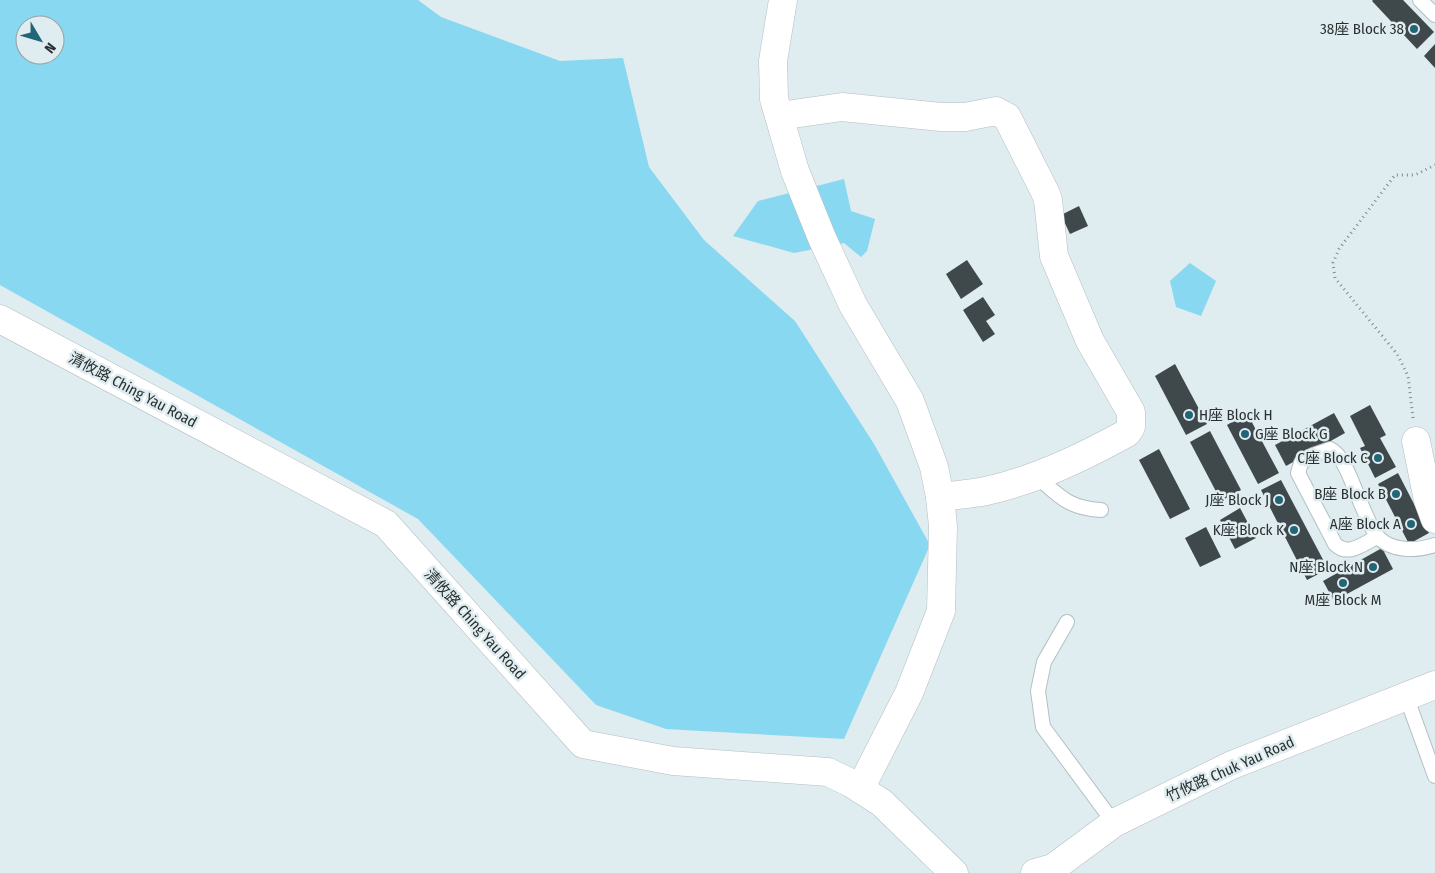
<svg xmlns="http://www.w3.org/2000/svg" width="1435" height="873" font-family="'Fira Sans Condensed','Noto Sans TC',sans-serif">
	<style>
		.green { fill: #87d8f0; fill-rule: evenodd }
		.building { fill: #3f494c }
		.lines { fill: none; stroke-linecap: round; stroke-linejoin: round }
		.lane-casing { stroke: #b3bfc3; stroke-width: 16 }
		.street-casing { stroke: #b3bfc3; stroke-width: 29 }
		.path { stroke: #818a8c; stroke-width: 3; stroke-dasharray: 1 4; stroke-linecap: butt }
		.lane { stroke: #fff; stroke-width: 14 }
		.street { stroke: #fff; stroke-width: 28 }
		.poi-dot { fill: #216577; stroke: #dfecf0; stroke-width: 2 }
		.labels { text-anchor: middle; stroke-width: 5; stroke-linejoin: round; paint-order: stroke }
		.poi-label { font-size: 15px; fill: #2b3031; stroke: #dfecf0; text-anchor: end }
		.street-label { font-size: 15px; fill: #2b3031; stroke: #dfecf0 }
	</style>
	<rect width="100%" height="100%" fill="#dfecf0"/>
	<!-- green -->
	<g class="green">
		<path d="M0,0H418L441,17L560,61L623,58L649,167L704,240L795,321L874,444L930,545L844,739L666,729L596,705L418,519L0,285ZM25,25H55V55H25Z"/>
		<polygon points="844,179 851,211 875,219 867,251 861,257 844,243 794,253 733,236 758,201"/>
		<polygon points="1190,263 1216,281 1201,316 1176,307 1170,281"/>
	</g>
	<!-- building -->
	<g class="building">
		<polygon points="1373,0 1403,0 1434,32 1417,49 1372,1"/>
		<polygon points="1435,44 1435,68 1424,56"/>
		<polygon points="1079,206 1088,226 1070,234 1061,215"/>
		<polygon points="967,260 983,284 961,299 946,274"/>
		<polygon points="983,297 995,315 986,321 995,334 983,342 963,310"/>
		<polygon points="1175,364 1207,424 1186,435 1155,376"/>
		<polygon points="1370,405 1386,435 1380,438 1396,467 1375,478 1360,448 1365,446 1350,416"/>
		<polygon points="1247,413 1279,473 1258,484 1227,425"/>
		<polygon points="1334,413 1345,433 1286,466 1275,445"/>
		<polygon points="1210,431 1241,490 1221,501 1190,442"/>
		<polygon points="1159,449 1190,509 1170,519 1139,460"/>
		<polygon points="1398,473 1429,533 1409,544 1378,484"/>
		<polygon points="1281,480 1328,569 1307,580 1261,490"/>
		<polygon points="1240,508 1256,538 1235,549 1220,520"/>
		<polygon points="1206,527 1221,557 1200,567 1185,538"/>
		<polygon points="1382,548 1393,569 1334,601 1323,581"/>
	</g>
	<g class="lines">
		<!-- lane casing -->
		<g class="lane-casing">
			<g id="lane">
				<polyline points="1420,0 1435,15"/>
				<path d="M1035,475C1060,496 1067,508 1101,510"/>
				<path d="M1377,537C1363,544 1348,557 1335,544L1298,473L1301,463L1313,455L1330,449C1340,454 1345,466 1350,477C1355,489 1370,528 1377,536C1391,552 1417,551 1435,545"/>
				<polyline points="1067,622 1044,662 1038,691 1043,727 1114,823"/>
				<polyline points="1406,696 1435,776"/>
			</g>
		</g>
		<!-- street casing -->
		<g class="street-casing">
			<g id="street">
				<polyline points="783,0 773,61 774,99 795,171 822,238 853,305 910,401 934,467 940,497 943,526 941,611 909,693 860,789"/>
				<path d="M779,116L842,107L941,117H965L996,111L1007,117L1045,192L1048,200L1054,256L1090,341L1131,412V427L1127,433C1083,457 1036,480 986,491C971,494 956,495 940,497"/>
				<polyline points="0,319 386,524 583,744 673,761 828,772 851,783 882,803 954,873"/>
				<polyline points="1416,441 1428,500 1435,519"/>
				<polyline points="1035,873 1053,868 1114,823 1232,765 1435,685"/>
			</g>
		</g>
		<!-- path -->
		<polyline class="path" points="1413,418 1408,376 1397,354 1335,278 1333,263 1339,249 1395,175 1415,175 1435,165"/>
		<!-- lane -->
		<use href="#lane" class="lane"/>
		<!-- street -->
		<use href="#street" class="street"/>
	</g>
	<!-- markers -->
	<g class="poi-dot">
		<circle cx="1414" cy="29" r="5"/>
		<circle cx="1189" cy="415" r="5"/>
		<circle cx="1245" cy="434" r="5"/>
		<circle cx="1378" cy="458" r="5"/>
		<circle cx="1396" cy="494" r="5"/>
		<circle cx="1279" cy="500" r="5"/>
		<circle cx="1411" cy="524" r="5"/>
		<circle cx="1294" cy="530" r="5"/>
		<circle cx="1373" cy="567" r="5"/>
		<circle cx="1343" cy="583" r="5"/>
	</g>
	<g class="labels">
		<!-- poi labels -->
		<g class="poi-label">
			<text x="1404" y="34">38座 Block 38</text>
			<text x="1199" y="420" text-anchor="start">H座 Block H</text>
			<text x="1255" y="439" text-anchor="start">G座 Block G</text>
			<text x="1368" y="463">C座 Block C</text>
			<text x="1386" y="499">B座 Block B</text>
			<text x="1269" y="505">J座 Block J</text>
			<text x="1401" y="529">A座 Block A</text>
			<text x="1284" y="535">K座 Block K</text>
			<text x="1363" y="572">N座 Block N</text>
			<text x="1343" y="605" text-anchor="middle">M座 Block M</text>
		</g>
		<!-- street labels -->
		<g class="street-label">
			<text transform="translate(133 390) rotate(28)" y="5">清攸路 Ching Yau Road</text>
			<text transform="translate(475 624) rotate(48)" y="5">清攸路 Ching Yau Road</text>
			<text transform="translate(1230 769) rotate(-24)" y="5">竹攸路 Chuk Yau Road</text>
		</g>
	</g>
	<!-- north arrow -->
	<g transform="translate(40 40) rotate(128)"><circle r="24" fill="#dfecf0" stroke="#97a1a4"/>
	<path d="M0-4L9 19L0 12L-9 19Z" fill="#216577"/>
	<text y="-8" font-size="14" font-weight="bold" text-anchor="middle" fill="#2b3031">N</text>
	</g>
</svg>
